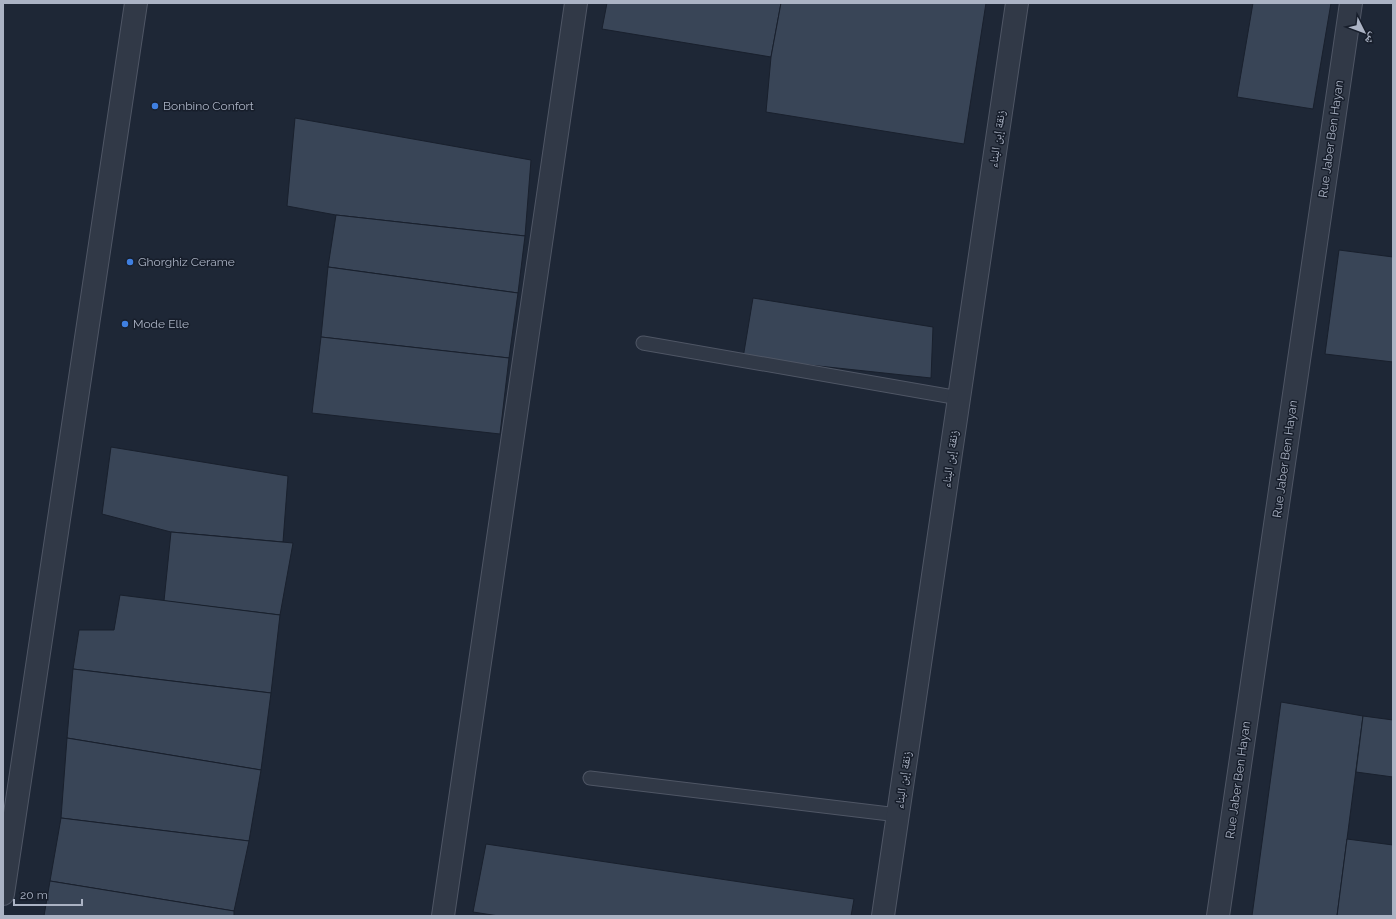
<svg xmlns="http://www.w3.org/2000/svg" width="1396" height="919" font-family="Raleway,'Noto Naskh Arabic',sans-serif">
	<style>
		.building { fill: #394557; stroke: #19202d }
		.lines { fill: none; stroke-linecap: round; stroke-linejoin: round }
		.service-casing { stroke: #4f5665; stroke-width: 15 }
		.minor-casing { stroke: #4f5665; stroke-width: 24 }
		.service { stroke: #313947; stroke-width: 13 }
		.minor { stroke: #313947; stroke-width: 22 }
		.shop-dot { fill: #3f7fe0; stroke: #171e2b; stroke-width: 1.5 }
		.labels { text-anchor: middle; stroke-width: 3; stroke-linejoin: round; paint-order: stroke }
		.poi-label { font-size: 12px; fill: #abb3c4; stroke: #171e2b; text-anchor: start }
		.street-label { font-size: 12px; fill: #abb3c4; stroke: #171e2b }
	</style>
	<rect width="100%" height="100%" fill="#1e2736"/>
	<!-- building -->
	<g class="building">
		<polygon points="607,3 781,3 771,57 602,29"/>
		<polygon points="781,3 986,3 964,144 766,112 771,57"/>
		<polygon points="1253,3 1331,3 1313,109 1237,97"/>
		<polygon points="295,118 531,160 525,236 336,215 287,206"/>
		<polygon points="336,215 525,236 518,293 328,267"/>
		<polygon points="1339,250 1393,257 1393,362 1325,354"/>
		<polygon points="328,267 518,293 509,358 321,337"/>
		<polygon points="753,298 933,327 931,378 743,358"/>
		<polygon points="321,337 509,358 500,434 312,413"/>
		<polygon points="111,447 288,476 283,542 171,532 102,514"/>
		<polygon points="171,532 293,543 280,615 164,601"/>
		<polygon points="120,595 280,615 271,693 73,669 79,630 114,630"/>
		<polygon points="73,669 271,693 261,770 67,738"/>
		<polygon points="1281,702 1363,716 1337,916 1252,916"/>
		<polygon points="1363,716 1393,720 1393,777 1356,772"/>
		<polygon points="67,738 261,770 249,841 61,818"/>
		<polygon points="61,818 249,841 234,911 50,881"/>
		<polygon points="1347,839 1393,845 1393,916 1337,916"/>
		<polygon points="486,844 854,899 851,916 499,916 473,912"/>
		<polygon points="50,881 234,911 234,916 44,916"/>
	</g>
	<g class="lines">
		<!-- service casing -->
		<g class="service-casing">
			<g id="service">
				<polyline points="643,343 959,398"/>
				<polyline points="590,778 898,815"/>
			</g>
		</g>
		<!-- minor casing -->
		<g class="minor-casing">
			<g id="minor">
				<polyline points="3,894 136,3"/>
				<polyline points="443,916 576,3"/>
				<polyline points="883,916 1017,3"/>
				<polyline points="1218,916 1351,3"/>
			</g>
		</g>
		<!-- service -->
		<use href="#service" class="service"/>
		<!-- minor -->
		<use href="#minor" class="minor"/>
	</g>
	<!-- markers -->
	<g class="shop-dot">
		<circle cx="155" cy="106" r="4"/>
		<circle cx="130" cy="262" r="4"/>
		<circle cx="125" cy="324" r="4"/>
	</g>
	<g class="labels">
		<!-- poi labels -->
		<g class="poi-label">
			<text x="163" y="110">Bonbino Confort</text>
			<text x="138" y="266">Ghorghiz Cerame</text>
			<text x="133" y="328">Mode Elle</text>
		</g>
		<!-- street labels -->
		<g class="street-label">
			<text transform="translate(997 139) rotate(-82)" y="4">زنقة إبن البناء</text>
			<text transform="translate(1331 139) rotate(-82)" y="4">Rue Jaber Ben Hayan</text>
			<text transform="translate(950 459) rotate(-82)" y="4">زنقة إبن البناء</text>
			<text transform="translate(1285 459) rotate(-82)" y="4">Rue Jaber Ben Hayan</text>
			<text transform="translate(903 780) rotate(-82)" y="4">زنقة إبن البناء</text>
			<text transform="translate(1238 780) rotate(-82)" y="4">Rue Jaber Ben Hayan</text>
		</g>
	</g>
	<!-- border -->
	<rect width="1396" height="919" fill="none" stroke="#abb3c4" stroke-width="8"/>
	<!-- north arrow -->
	<g transform="translate(1364 32) rotate(132)" stroke="#171e2b" stroke-width="3" paint-order="stroke">
	<path d="M0-3L7 15L0 10L-7 15Z" fill="#abb3c4"/>
	<text y="-6" font-size="11" font-weight="bold" text-anchor="middle" fill="#abb3c4">ش</text>
	</g>
	<!-- scale -->
	<path d="M14 899v6h68v-6" fill="none" stroke="#abb3c4" stroke-width="2"/>
	<text x="20" y="899" font-size="12" fill="#abb3c4" stroke="#171e2b" stroke-width="3" paint-order="stroke">20 m</text>
</svg>
